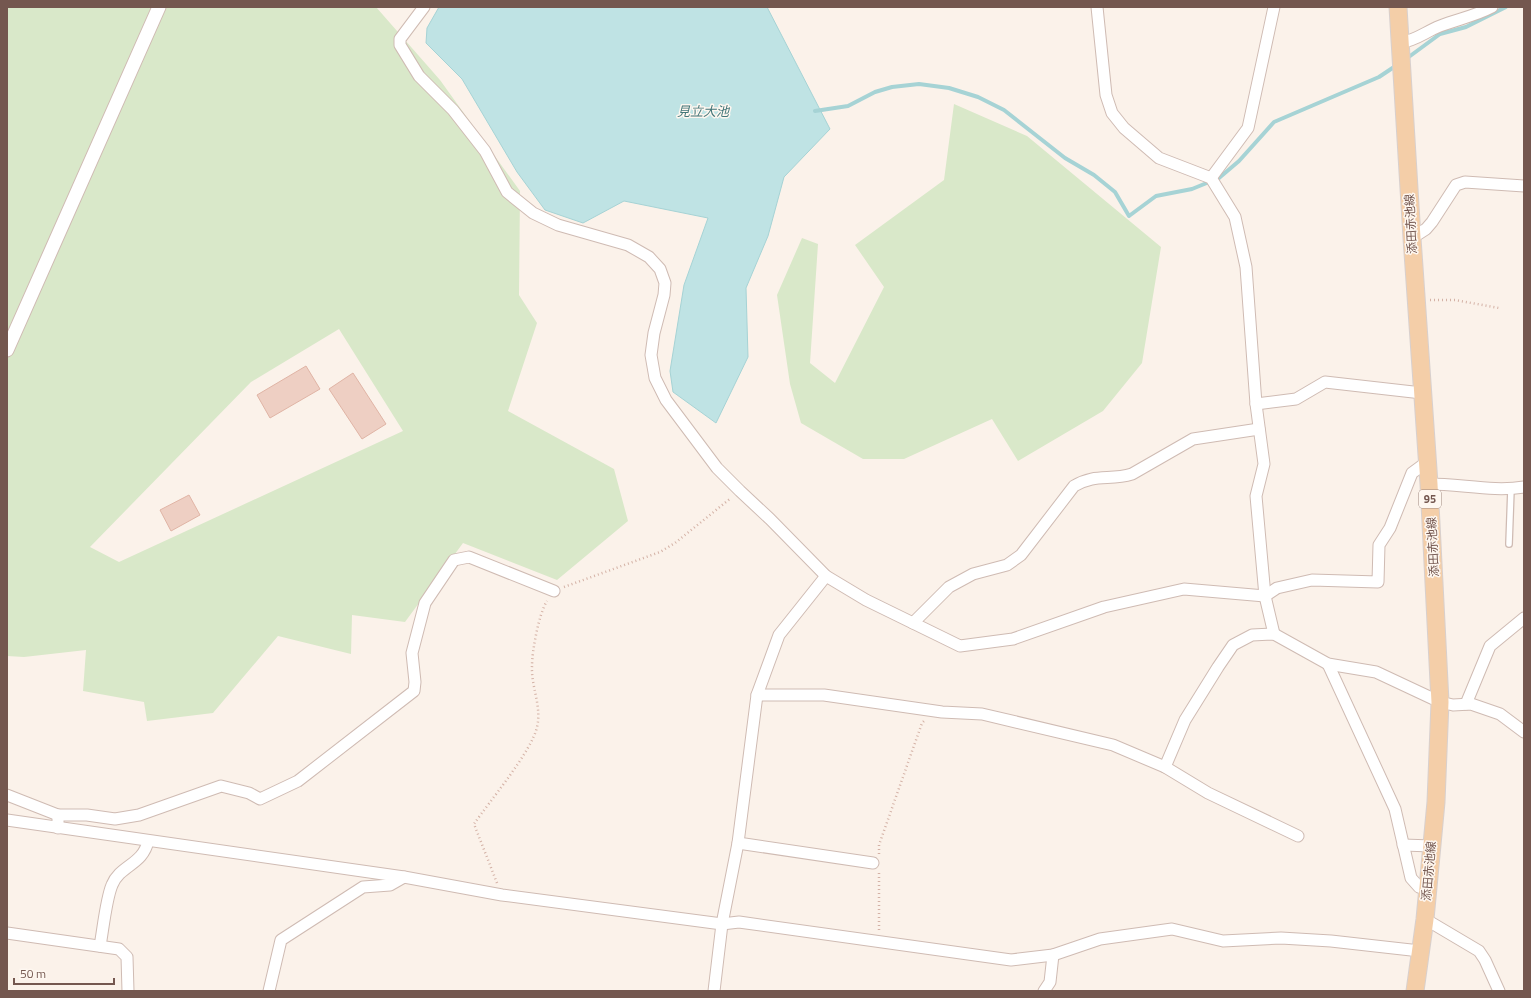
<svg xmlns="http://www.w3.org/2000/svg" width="1531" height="998" font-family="'Titillium Web','Noto Sans JP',sans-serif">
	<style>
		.green { fill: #d9e8c9; fill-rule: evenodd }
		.water { fill: #bfe3e4; stroke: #a6d3d5 }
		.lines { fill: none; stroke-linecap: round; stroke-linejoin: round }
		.stream { stroke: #a6d3d5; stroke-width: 4 }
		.building { fill: #eecfc3; stroke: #e0b4a5 }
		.service-casing { stroke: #cfbbb3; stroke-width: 8 }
		.minor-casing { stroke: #cfbbb3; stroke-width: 13 }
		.tertiary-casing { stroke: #cfbbb3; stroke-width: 15 }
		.primary-casing { stroke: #d8d0ce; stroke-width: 19 }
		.path { stroke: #d4b2a6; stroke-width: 2.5; stroke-dasharray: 1 3; stroke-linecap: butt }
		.service { stroke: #fff; stroke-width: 5.5 }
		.minor { stroke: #fff; stroke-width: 11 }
		.tertiary { stroke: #fff; stroke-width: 13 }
		.primary { stroke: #f4cea8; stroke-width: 17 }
		.labels { text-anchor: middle; stroke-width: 3; stroke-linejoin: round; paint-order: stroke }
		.shield { fill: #fef7f0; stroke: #9d877f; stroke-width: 1 }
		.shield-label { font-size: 11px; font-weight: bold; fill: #74574f }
		.street-label { font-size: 12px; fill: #74574f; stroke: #fef7f0 }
		.water-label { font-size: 13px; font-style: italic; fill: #437678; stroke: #fef7f0 }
	</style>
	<rect width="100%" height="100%" fill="#fbf2ea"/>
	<!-- green -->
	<g class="green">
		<path d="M7,7H376L440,80L520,191L519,295L537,323L508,411L614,469L628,521L557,580L463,543L405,622L352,615L351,654L278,636L213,713L147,721L144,702L83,691L86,650L24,657L7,656ZM339,329L403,431L119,562L90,547L251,382Z"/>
		<polygon points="954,104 1027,136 1161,247 1142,363 1103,411 1018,461 992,419 904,459 863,459 801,423 790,384 777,295 802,238 818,244 810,363 835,383 884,287 855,245 944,180"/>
	</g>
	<!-- water -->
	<polygon class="water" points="439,7 767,7 830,129 784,177 768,236 746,288 748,357 716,423 673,392 670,371 684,285 708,218 624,201 583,223 545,210 517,172 462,79 426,43 427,28"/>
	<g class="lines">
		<!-- stream -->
		<g class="stream">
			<polyline points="1406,59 1440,34 1466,27 1506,7"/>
			<polyline points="815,111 848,106 875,92 892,87 919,84 949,88 978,97 1004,110 1065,158 1094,175 1115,192 1129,216 1156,196 1192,189 1219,178 1239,161 1274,122 1379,77 1397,65"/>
		</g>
	</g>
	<!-- building -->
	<g class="building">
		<polygon points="306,366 320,389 270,418 257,395"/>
		<polygon points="353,373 386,424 362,439 329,389"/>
		<polygon points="189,495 200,515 171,531 160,510"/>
	</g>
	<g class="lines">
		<!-- service casing -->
		<g class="service-casing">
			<polyline id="service" points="1509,544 1511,489"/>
		</g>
		<!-- minor casing -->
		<g class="minor-casing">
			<g id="minor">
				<polyline points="424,7 400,39 400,45 419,76 453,110 485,151 507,192 533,213 558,225 628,245 649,257 660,269 665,283 664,295 654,333 651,355 655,378 666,400 717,468 740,491 770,519 826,576 866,600 960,646 1013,639 1104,607 1184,589 1265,596 1277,588 1312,580 1378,582 1379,545 1390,528 1412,473 1427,462"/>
				<polyline points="1097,7 1106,95 1112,113 1124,128 1159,158 1211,178 1235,217 1246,267 1256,404 1264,464 1256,496 1265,596 1274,634"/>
				<path d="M1400,43C1417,40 1425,32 1440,26C1458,19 1475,16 1492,7"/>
				<polyline points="1211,178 1248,128 1274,7"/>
				<polyline points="1412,238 1426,229 1432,222 1456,185 1465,182 1524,186"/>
				<polyline points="1256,404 1296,399 1325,382 1422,393"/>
				<path d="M1429,484C1461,484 1493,492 1524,487"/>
				<path d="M913,623L949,587L973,574L1007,565L1021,555L1074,486C1096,473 1109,481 1132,474L1193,439L1259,429"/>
				<polyline points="1328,664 1395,809 1411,878 1419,887 1428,890"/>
				<polyline points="757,695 824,695 942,712 982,714 1113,745 1165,767 1208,793 1298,836"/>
				<polyline points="1466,704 1490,646 1524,618"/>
				<polyline points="1165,767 1185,720 1218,667 1233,645 1252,635 1274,634 1328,664 1376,672 1440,702 1453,705 1471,704 1500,714 1524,732"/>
				<polyline points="7,795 58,815"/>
				<polyline points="7,820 404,877 502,895 722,924 739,922 1011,960 1053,955 1100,939 1172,929 1223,941 1281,938 1331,941 1420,951"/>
				<polyline points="58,828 58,815 87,815 115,819 139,815 221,786 249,793 260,799 298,781 414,691 415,682 412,653 425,603 454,560 469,557 554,591"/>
				<polyline points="738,843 873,863"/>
				<polyline points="1403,845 1432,846"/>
				<polyline points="1425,919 1479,951 1485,960 1499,991"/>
				<polyline points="7,933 119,949 127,957 128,991"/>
				<path d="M100,946C103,930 106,899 112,885C120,865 143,865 148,841"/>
				<polyline points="269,991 281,940 363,887 390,885 404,877"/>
				<polyline points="714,991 722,924 738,843 757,695 779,635 826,576"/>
				<polyline points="1044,991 1050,982 1053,955"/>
			</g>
		</g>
		<!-- tertiary casing -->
		<g class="tertiary-casing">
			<polyline id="tertiary" points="7,350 159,7"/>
		</g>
		<!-- primary casing -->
		<g class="primary-casing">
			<polyline id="primary" points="1398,7 1412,238 1429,484 1440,702 1436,802 1425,919 1415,991"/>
		</g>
		<!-- path -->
		<g class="path">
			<polyline points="1430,300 1455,300 1499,308"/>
			<polyline points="564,587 660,552 675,543 731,498"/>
			<polyline points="879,854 879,845 922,723 924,721"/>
			<polyline points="879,873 879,930"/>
			<path d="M497,883L474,824C489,802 532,751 537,727C542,706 531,687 532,666C532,651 539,613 547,601"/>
		</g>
		<!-- service -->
		<use href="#service" class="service"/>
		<!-- minor -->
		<use href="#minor" class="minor"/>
		<!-- tertiary -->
		<use href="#tertiary" class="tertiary"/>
		<!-- primary -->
		<use href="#primary" class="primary"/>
	</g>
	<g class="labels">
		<!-- shield labels -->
		<rect class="shield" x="1419" y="490" width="22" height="18" rx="3"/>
		<g class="shield-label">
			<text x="1430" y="503">95</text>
		</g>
		<!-- street labels -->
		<g class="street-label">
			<text transform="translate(1411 224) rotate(-93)" y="4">添田赤池線</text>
			<text transform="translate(1433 547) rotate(-93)" y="4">添田赤池線</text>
			<text transform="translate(1429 871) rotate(-85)" y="4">添田赤池線</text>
		</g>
		<!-- water labels -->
		<g class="water-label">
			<text x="703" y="116">見立大池</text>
		</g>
	</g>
	<!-- border -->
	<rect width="1531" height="998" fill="none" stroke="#74574f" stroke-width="16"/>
	<!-- scale -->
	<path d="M14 978v6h100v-6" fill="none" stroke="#74574f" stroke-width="2"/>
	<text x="20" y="978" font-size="12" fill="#74574f" stroke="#fef7f0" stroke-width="3" paint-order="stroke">50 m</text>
</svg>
